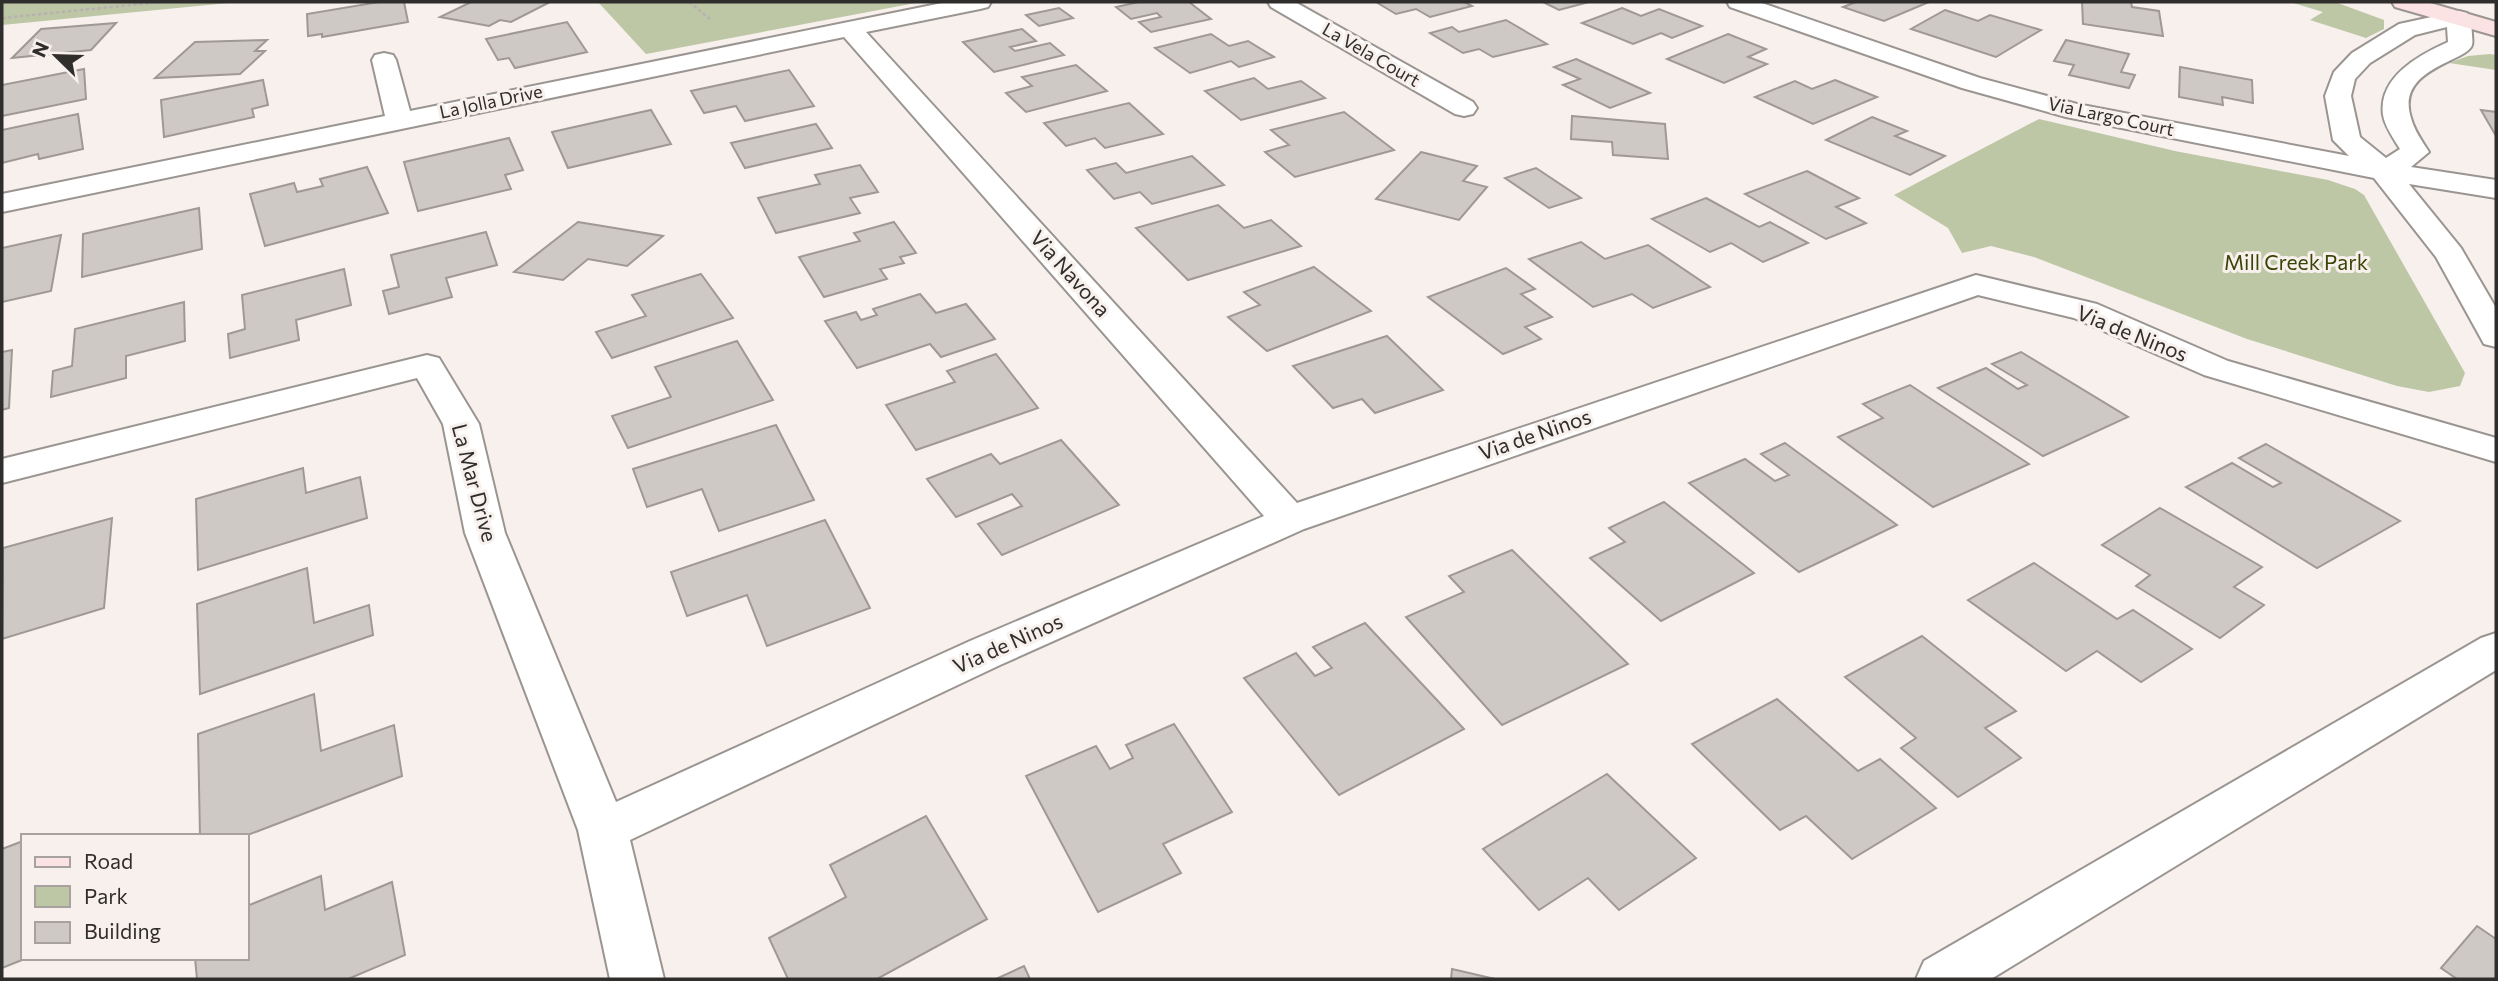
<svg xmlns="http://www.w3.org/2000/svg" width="2498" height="981" font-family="Commissioner,sans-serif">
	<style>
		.green { fill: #bdc7a5 }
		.building { fill: #cfc9c5; stroke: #9f9996; stroke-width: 2 }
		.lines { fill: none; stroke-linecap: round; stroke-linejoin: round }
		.minor-casing { stroke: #9b9591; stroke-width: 4 }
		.secondary-casing { stroke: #9b9591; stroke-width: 4 }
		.path { stroke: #b7b2af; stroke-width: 2.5; stroke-dasharray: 3.5 2.5; stroke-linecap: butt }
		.minor { fill: #fff; fill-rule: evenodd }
		.secondary { fill: #fbe3e3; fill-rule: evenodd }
		.labels { text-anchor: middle; stroke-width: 6; stroke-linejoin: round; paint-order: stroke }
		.far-street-label { font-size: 18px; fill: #302e2c; stroke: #f7f0ec }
		.park-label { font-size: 21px; fill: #394504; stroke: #f7f0ec }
		.street-label { font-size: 21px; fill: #302e2c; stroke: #f7f0ec }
	</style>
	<rect width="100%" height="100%" fill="#f7f0ec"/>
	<!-- green -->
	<g class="green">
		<polygon points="2,2 239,2 2,25"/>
		<polygon points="598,2 921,2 646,54"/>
		<polygon points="2290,2 2335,2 2384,20 2384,29 2366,38 2310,20 2323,12"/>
		<polygon points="2490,54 2496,55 2496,70 2449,63 2468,56"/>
		<polygon points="2039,119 2175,151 2328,180 2355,189 2364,195 2465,373 2460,386 2429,392 2397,386 2247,339 2034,257 1991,246 1962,253 1948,228 1894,195"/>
	</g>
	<!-- building -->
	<g class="building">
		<polygon points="379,2 404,2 408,22 322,37 322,34 308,36 307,14"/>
		<polygon points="471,2 550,2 511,22 500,20 489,26 440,17"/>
		<polygon points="1139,2 1189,2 1211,19 1151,32 1139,22 1161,17 1157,13 1131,19 1116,7"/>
		<polygon points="1376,2 1464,2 1472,6 1430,17 1416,9 1396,14"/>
		<polygon points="1543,2 1589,2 1559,10"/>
		<polygon points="1856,2 1929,2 1884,21 1843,7"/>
		<polygon points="2082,2 2131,2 2132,7 2159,11 2163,36 2083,24"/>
		<polygon points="1059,8 1073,18 1039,26 1026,15"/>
		<polygon points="1622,8 1641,16 1659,9 1702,26 1672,38 1661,33 1633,44 1582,23"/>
		<polygon points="1945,10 1978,21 1990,15 2041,30 1996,57 1911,29"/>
		<polygon points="1506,20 1547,44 1493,57 1479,49 1463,53 1430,33 1452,27 1459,32"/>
		<polygon points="567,22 587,52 515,68 509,58 498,60 486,39"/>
		<polygon points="116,23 91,50 12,58 41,29"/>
		<polygon points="1022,29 1036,41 1010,47 1015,51 1050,43 1064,55 994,72 963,42"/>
		<polygon points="1211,34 1229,46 1248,41 1274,57 1239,67 1231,61 1190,73 1155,48"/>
		<polygon points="1728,34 1766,49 1748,57 1767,64 1724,83 1667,59"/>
		<polygon points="267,40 255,51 265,51 240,74 155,78 195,42"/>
		<polygon points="2066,40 2129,54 2121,72 2135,75 2129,88 2069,75 2074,65 2054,61"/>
		<polygon points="1576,59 1650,93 1610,108 1563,85 1580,79 1554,67"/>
		<polygon points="1076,65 1107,91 1026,112 1006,93 1032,86 1022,77"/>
		<polygon points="2180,67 2252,80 2253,103 2222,97 2223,105 2179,97"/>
		<polygon points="84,69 86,99 2,116 2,85"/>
		<polygon points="789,70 814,106 745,121 736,106 704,113 691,91"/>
		<polygon points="1254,78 1268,89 1301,81 1325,98 1241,120 1205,91"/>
		<polygon points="263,80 268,105 252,109 254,117 164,137 161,100"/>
		<polygon points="1835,80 1877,97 1813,124 1755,97 1795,81 1812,89"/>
		<polygon points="1129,103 1163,134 1105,148 1095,138 1066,146 1044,123"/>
		<polygon points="651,110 671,144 568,168 552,132"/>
		<polygon points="2481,110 2496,112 2496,136"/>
		<polygon points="1344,112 1394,150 1295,177 1265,152 1289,145 1271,130"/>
		<polygon points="78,114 83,149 39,159 38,154 2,163 2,130"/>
		<polygon points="1572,116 1665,124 1668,159 1613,155 1612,142 1571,139"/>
		<polygon points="1872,117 1907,131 1895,136 1945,156 1910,175 1826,140"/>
		<polygon points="816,124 832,148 745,168 731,143"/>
		<polygon points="509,138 523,170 505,175 511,189 418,211 404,162"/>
		<polygon points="1421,152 1477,166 1463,181 1487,187 1459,220 1376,199"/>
		<polygon points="1192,156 1224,185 1152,204 1140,192 1114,199 1087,170 1116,163 1126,173"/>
		<polygon points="860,165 878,192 850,198 860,213 776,233 758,198 820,184 815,175"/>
		<polygon points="367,167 388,213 265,246 250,194 294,183 297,192 323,186 320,179"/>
		<polygon points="1536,168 1581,198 1549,208 1505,178"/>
		<polygon points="1807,171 1859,198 1836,207 1866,223 1826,239 1745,194"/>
		<polygon points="1706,198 1759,227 1770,222 1808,243 1763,262 1731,243 1710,252 1652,219"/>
		<polygon points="1218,205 1244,228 1271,220 1301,246 1188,280 1136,228"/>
		<polygon points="199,208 202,249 82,277 83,234"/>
		<polygon points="578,222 663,236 627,266 588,259 563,280 514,272"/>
		<polygon points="894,222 916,253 900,257 904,263 880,269 887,279 824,297 799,257 860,241 854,233"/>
		<polygon points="486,232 497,265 446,278 452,297 389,314 383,291 399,287 391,255"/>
		<polygon points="61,235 51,291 2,302 2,248"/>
		<polygon points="1581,242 1605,259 1648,245 1710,287 1653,308 1632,294 1593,307 1529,259"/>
		<polygon points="1314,267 1371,311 1267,351 1228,317 1260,305 1244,292"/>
		<polygon points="1506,268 1535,289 1521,294 1552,317 1525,327 1541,339 1503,354 1428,297"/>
		<polygon points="344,269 351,305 296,320 299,340 230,358 228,334 245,329 242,295"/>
		<polygon points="701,274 733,318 612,358 596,332 646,316 632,295"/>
		<polygon points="920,294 936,313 966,304 995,339 941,357 930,344 857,368 825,321 856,312 861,320 877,315 873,309"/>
		<polygon points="184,302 185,341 126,356 126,378 51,397 53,371 72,366 75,329"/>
		<polygon points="1387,336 1443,390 1375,413 1362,399 1333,408 1293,366"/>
		<polygon points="737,341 773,400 628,448 612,416 671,397 655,367"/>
		<polygon points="12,350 9,408 2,410 2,352"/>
		<polygon points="2021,352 2128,417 2043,456 1938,388 1986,368 2018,389 2027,385 1992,364"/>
		<polygon points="996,354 1038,408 916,450 886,405 955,382 947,371"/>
		<polygon points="1910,385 2029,464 1933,507 1838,437 1883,418 1863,404"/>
		<polygon points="776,425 814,500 719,531 702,489 647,507 633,469"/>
		<polygon points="1061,440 1119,505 1002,555 978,524 1022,506 1012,494 956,517 927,479 991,454 1000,464"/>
		<polygon points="1785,443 1897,525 1799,572 1689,483 1745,459 1775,481 1789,475 1761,454"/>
		<polygon points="2266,444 2400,521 2317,568 2186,487 2232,463 2273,487 2281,483 2239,458"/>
		<polygon points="303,468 306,493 360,477 367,518 198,570 196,499"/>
		<polygon points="1664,502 1754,573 1661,621 1590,558 1625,542 1609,528"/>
		<polygon points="2160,508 2262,567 2234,587 2264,605 2220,638 2136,586 2150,575 2102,545"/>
		<polygon points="112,518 104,608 2,639 3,548"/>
		<polygon points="825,520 870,608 767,646 747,595 687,616 671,572"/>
		<polygon points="1512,550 1628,664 1502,725 1406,617 1464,592 1449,576"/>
		<polygon points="2034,563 2117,619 2133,610 2192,649 2141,682 2097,651 2066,671 1968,600"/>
		<polygon points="307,568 314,623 369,605 373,635 200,694 197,604"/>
		<polygon points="1365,623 1464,729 1339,795 1244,678 1296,653 1315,676 1332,668 1313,647"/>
		<polygon points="1922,636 2016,711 1985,728 2021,758 1958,797 1901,748 1916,738 1845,677"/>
		<polygon points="314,694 321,751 394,725 402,776 245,836 200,836 198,734"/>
		<polygon points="1777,699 1858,771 1880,759 1936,808 1852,859 1806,816 1780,830 1692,744"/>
		<polygon points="1174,724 1232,812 1163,844 1181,873 1098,912 1026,776 1096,746 1110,769 1133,758 1126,745"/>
		<polygon points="1607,774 1696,858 1619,910 1588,878 1539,910 1483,849"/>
		<polygon points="926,816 987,919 877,979 788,979 769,938 846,897 830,865"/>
		<polygon points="23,841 23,958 27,958 2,968 2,849"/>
		<polygon points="321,876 325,910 392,882 405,955 348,979 197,979 195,958 247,958 247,906"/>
		<polygon points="2477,926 2496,939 2496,979 2457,979 2441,968"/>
		<polygon points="1024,966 1030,979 996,979"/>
		<polygon points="1452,969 1495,979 1451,979"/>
	</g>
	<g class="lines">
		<!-- minor casing -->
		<g class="minor-casing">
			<g id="minor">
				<polygon points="947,2 991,2 988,7 980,9 866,32 1297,503 1976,275 2097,304 2228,361 2496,438 2496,462 2204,375 2074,318 1978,295 1304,529 1000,665 630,840 664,979 610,979 578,830 465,533 443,424 417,378 2,483 2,459 427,355 439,358 479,424 505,533 616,802 970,641 1264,516 844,37 2,212 2,194 385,116 372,60 375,55 384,53 393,55 396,60 410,111"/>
				<polygon points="1268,2 1295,2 1473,102 1477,108 1473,114 1464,116 1455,114 1271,7"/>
				<path d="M1727,2H1759L1980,78L2077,104L2349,156L2333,140L2325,96L2334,72L2352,53L2399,24L2459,11L2467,13C2472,20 2471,26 2472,34C2472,38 2473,41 2472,45C2467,62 2395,68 2411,118C2414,130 2422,141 2429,152L2411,167L2496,180V198L2409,184L2461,248L2496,308V347L2484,344L2436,257L2374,178L2066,117L1962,88L1730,7ZM2447,27L2448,42C2419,55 2378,77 2383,115C2385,127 2394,139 2400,149L2386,158L2360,137L2351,96L2355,79L2370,63L2415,35Z"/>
				<polygon points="2496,633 2496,670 1991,979 1916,979 1924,961 2481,638"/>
			</g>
		</g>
		<!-- secondary casing -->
		<g class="secondary-casing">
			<polygon id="secondary" points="2392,2 2427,2 2496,22 2496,36 2395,7"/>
		</g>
		<!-- path -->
		<g class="path">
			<polyline points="689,2 710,19"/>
			<polyline points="2,18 161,2"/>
		</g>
		<!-- minor -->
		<use href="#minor" class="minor"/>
		<!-- secondary -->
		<use href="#secondary" class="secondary"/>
	</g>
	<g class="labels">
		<!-- far-street labels -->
		<g class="far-street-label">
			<text transform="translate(1371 55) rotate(30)" y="6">La Vela Court</text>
			<text transform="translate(491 102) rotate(-12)" y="6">La Jolla Drive</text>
			<text transform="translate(2111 117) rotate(12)" y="6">Via Largo Court</text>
		</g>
		<!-- park labels -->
		<g class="park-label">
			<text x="2296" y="270">Mill Creek Park</text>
		</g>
		<!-- street labels -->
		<g class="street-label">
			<text transform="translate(1070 274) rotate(48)" y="7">Via Navona</text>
			<text transform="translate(2132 334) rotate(22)" y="7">Via de Ninos</text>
			<text transform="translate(1535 435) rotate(-19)" y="7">Via de Ninos</text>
			<text transform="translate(474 483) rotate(75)" y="7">La Mar Drive</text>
			<text transform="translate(1008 644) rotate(-24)" y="7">Via de Ninos</text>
		</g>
	</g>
	<!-- border -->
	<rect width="2498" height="981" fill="none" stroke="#302e2c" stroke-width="7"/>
	<!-- legend -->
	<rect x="21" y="834" width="228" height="126" fill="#f7f0ec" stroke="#a7a29f" stroke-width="2"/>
	<rect x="35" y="857" width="35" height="10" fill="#fbe3e3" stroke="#a7a29f" stroke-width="2"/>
	<text x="84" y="869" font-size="21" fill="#302e2c">Road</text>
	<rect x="35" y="886" width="35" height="21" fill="#bdc7a5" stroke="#a7a29f" stroke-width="2"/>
	<text x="84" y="904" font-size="21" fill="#302e2c">Park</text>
	<rect x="35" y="922" width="35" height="21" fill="#cfc9c5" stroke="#a7a29f" stroke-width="2"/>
	<text x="84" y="939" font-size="21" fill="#302e2c">Building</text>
	<!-- north arrow -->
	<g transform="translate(56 56) rotate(293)" stroke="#f7f0ec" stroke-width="5" paint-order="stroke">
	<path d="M0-5L12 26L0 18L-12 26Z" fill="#302e2c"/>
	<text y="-10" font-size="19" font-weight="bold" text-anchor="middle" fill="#302e2c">N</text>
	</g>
</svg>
